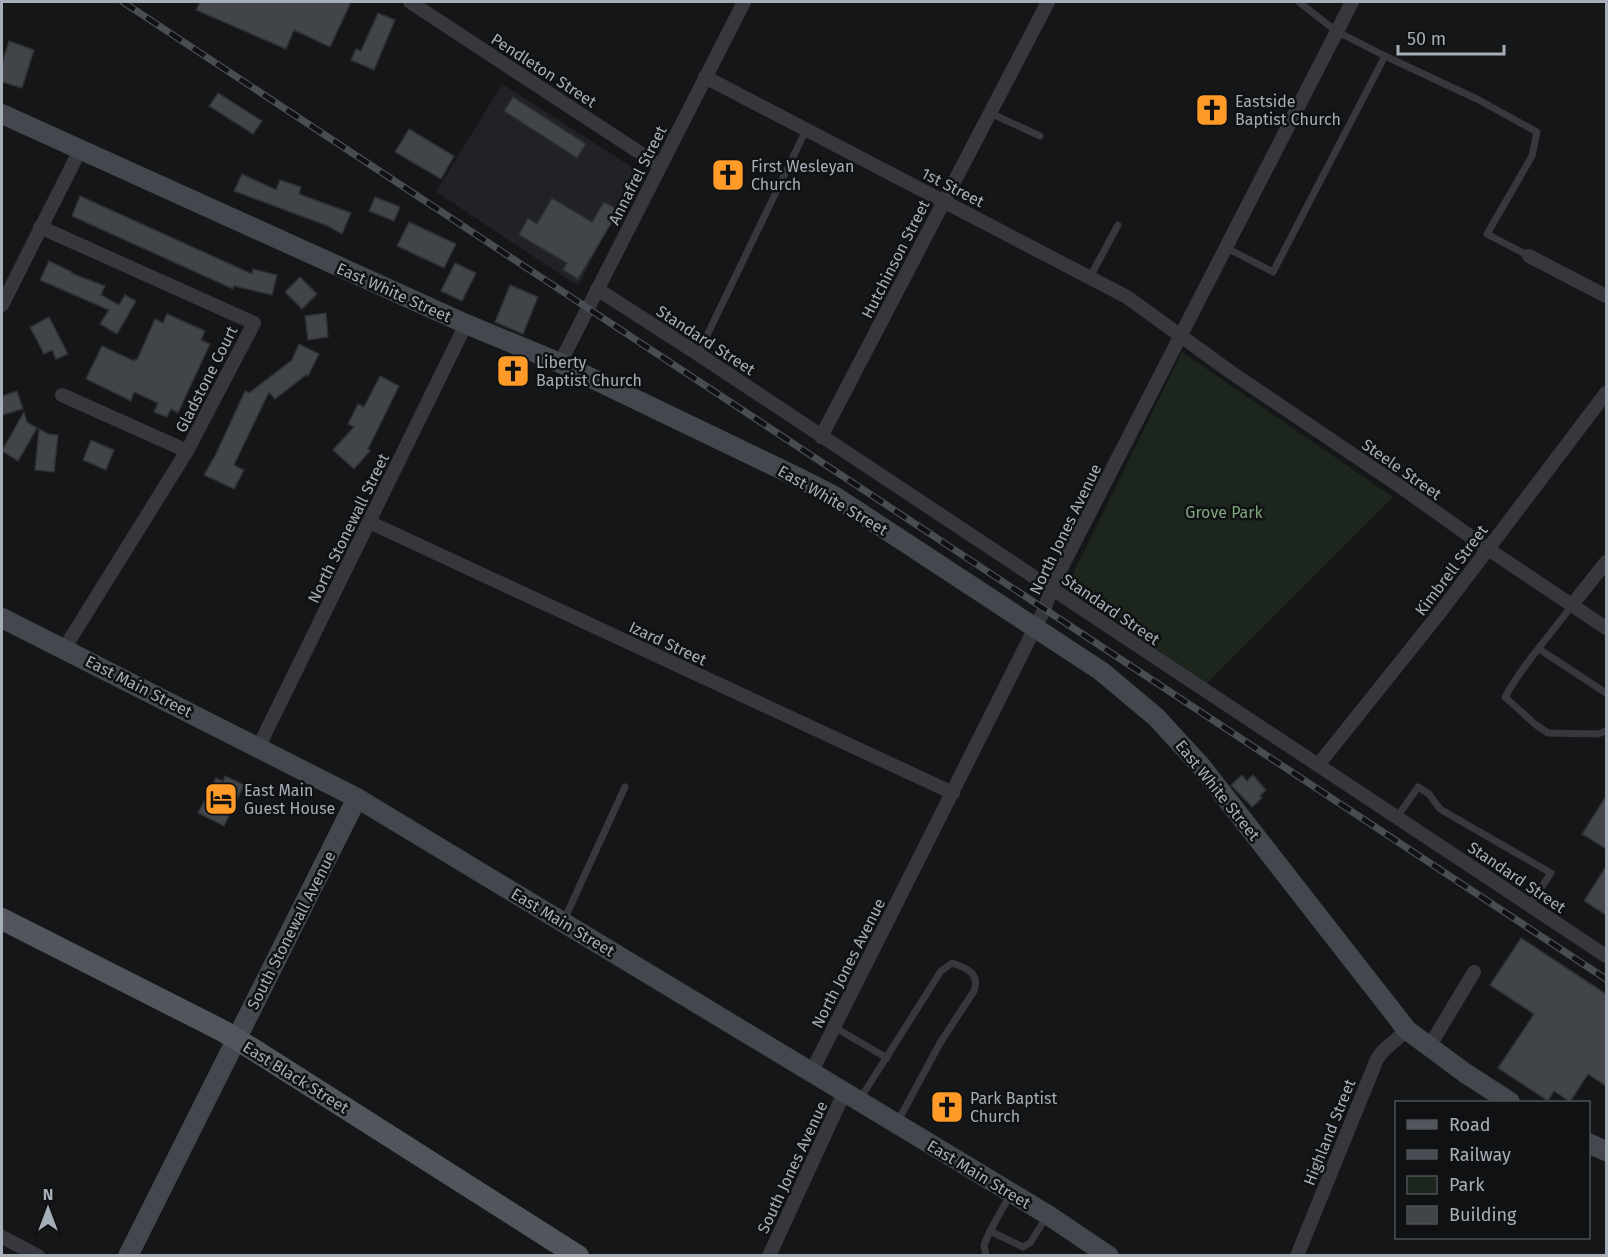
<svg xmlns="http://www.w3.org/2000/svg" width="1608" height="1257" font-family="'Fira Sans',sans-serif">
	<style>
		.built { fill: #212225 }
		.green { fill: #1d261d }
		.building { fill: #414448; stroke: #2f3034; stroke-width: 1.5 }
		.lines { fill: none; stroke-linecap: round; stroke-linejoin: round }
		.lane { stroke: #36383d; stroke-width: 7 }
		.street { stroke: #36383d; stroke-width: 14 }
		.secondary { stroke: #44474d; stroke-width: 20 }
		.primary { stroke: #52555c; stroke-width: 22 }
		.rail-casing { stroke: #494c52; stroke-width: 7 }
		.rail { stroke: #101113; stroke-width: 4.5; stroke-dasharray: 14; stroke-linecap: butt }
		.labels { text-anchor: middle; stroke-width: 5; stroke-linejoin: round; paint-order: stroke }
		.street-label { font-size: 16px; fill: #a6aeb8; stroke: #101113 }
		.poi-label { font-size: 16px; fill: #a6aeb8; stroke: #101113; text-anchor: start }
		.park-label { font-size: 16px; fill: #7fa57c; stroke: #101113 }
	</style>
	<rect width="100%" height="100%" fill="#151618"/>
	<!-- built -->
	<polygon class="built" points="502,84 638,171 578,286 436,192"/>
	<!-- green -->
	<polygon class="green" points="1182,352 1393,497 1206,684 1067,586"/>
	<!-- building -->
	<g class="building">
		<polygon points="200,2 351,2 330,47 294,30 286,49 196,10"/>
		<polygon points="378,13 395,20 374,70 351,60 356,49 361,51"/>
		<polygon points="9,41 34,50 22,88 2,82 2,63"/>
		<polygon points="218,93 262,121 253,134 209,106"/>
		<polygon points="513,97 586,144 577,158 504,111"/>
		<polygon points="409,129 454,156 441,179 395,152"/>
		<polygon points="242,174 276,190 280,180 301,187 299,194 351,213 342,234 328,226 234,191"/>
		<polygon points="80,196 252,274 253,269 277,275 272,295 234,286 233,289 72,216"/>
		<polygon points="375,197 400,207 394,221 369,211"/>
		<polygon points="552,198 592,222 604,202 619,210 578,279 563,270 567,263 519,235 528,218 537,224"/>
		<polygon points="409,222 456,244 444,268 397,246"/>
		<polygon points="49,261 72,272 71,273 105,286 101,295 119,305 125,295 136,301 117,334 100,324 109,310 40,280"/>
		<polygon points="455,263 476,273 462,301 441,291"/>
		<polygon points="300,277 317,294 302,309 285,292"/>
		<polygon points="510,285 538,297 523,334 495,322"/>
		<polygon points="326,313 328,337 308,340 305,316"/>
		<polygon points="167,314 205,331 201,340 210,344 178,413 171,409 167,417 154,412 158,403 134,392 131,401 86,379 102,346 134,361 135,359 137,360 155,319 163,323"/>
		<polygon points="49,317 68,354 56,359 52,350 44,354 30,327"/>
		<polygon points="299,344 319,354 308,376 306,375 275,399 269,392 234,465 244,470 234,489 204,475 215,456 245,391 249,393 292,360"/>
		<polygon points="380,376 399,386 368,449 370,451 354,469 333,450 354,427 348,424 358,404 364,407"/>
		<polygon points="17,391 23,409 2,415 2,396"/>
		<polygon points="24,412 27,422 37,428 18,461 2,451"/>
		<polygon points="39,429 48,434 58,435 54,472 35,470"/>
		<polygon points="91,440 114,450 106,470 83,460"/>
		<polygon points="1242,775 1247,781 1253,775 1266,790 1260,796 1262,798 1252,807 1231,785"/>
		<polygon points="225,776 244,785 224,826 198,813 216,778 223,781"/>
		<polygon points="1606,796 1606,849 1582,834"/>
		<polygon points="1606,866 1606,915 1584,901"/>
		<polygon points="1521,938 1606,994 1606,1086 1588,1074 1570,1102 1554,1091 1548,1101 1498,1068 1534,1014 1490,985"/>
	</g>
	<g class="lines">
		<!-- lane -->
		<g class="lane">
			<polyline points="1385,56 1477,99 1537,132 1532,156 1487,234 1529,256"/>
			<polyline points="990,113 1040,136"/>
			<polyline points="1225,247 1273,272 1385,56 1336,31 1299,2"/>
			<polyline points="1090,277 1118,225"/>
			<polyline points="698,354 806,130"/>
			<path d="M1572,605C1550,636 1523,664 1505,697L1536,725L1548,733L1598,734L1606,731"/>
			<polyline points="1539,649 1606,693"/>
			<polyline points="1397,817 1418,787 1429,794 1440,809 1551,873 1530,905"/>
			<polyline points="564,920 625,787"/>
			<polyline points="834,1027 887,1058"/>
			<path d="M860,1099L941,971L952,963C967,968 980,973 974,991L940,1043L898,1121"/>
			<polyline points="1010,1195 990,1231 1023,1247 1030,1243 1047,1216"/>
			<polyline points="986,1256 984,1245 990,1231"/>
		</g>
		<!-- street -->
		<g class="street">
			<polyline points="410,2 660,166"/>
			<polyline points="705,77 1127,297 1232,373 1398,485 1488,549 1606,628"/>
			<polyline points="40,227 254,323 187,451 64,649"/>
			<polyline points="1529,256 1606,296"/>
			<polyline points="597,289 698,354 1606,956"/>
			<polyline points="2,305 80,150"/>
			<polyline points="560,363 744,2"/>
			<polyline points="62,395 187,451"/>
			<polyline points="821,437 1048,2"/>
			<polyline points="369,522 953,793"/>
			<polyline points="1572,605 1606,562"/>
			<polyline points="259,746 466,324"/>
			<polyline points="1318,765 1438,615 1606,393"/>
			<polyline points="1429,1047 1474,972"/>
			<polyline points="811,1073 1045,608 1051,588 1352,2"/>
			<polyline points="2,1237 38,1256"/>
			<polyline points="769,1256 844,1093"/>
			<polyline points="1297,1256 1377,1059 1383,1051 1407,1030"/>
		</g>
		<!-- secondary -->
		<g class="secondary">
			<polyline points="2,114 466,324 560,363 797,477 836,497 1101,671 1156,717 1201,766 1407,1030 1465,1073 1510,1102"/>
			<polyline points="2,618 357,798 1048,1215 1109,1256"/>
			<polyline points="1588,1143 1606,1151"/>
			<polyline points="128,1256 357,798"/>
		</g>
		<!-- primary -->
		<polyline class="primary" points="2,919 223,1031 251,1048 578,1256"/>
		<!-- rail casing -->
		<g class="rail-casing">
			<polyline id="rail" points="123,2 1606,979"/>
		</g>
		<!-- rail -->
		<use href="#rail" class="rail"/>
	</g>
	<!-- icons -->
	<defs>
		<g id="church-square" transform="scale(1.725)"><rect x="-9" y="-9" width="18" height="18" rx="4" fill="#fd9a28" stroke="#101113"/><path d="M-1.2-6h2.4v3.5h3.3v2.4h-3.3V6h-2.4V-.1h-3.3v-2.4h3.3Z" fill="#111"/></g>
		<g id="hotel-square" transform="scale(1.725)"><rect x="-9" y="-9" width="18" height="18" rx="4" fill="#fd9a28" stroke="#101113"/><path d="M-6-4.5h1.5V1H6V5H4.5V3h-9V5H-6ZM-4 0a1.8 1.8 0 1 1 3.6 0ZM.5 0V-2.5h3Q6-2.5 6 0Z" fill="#111"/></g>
	</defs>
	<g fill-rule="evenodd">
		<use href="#church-square" x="1212" y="110"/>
		<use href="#church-square" x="728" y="175"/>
		<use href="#church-square" x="513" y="371"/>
		<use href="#hotel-square" x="221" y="799"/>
		<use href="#church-square" x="947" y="1107"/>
	</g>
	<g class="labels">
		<!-- street labels -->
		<g class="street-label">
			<text transform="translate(544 70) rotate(33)" y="6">Pendleton Street</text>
			<text transform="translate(637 175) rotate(-63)" y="6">Annafrel Street</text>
			<text transform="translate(953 187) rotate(27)" y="6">1st Street</text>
			<text transform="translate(895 259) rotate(-63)" y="6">Hutchinson Street</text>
			<text transform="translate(394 292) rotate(24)" y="6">East White Street</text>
			<text transform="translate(706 340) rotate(33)" y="6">Standard Street</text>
			<text transform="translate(206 379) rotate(-63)" y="6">Gladstone Court</text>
			<text transform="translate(1402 469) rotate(35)" y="6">Steele Street</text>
			<text transform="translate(833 500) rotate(30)" y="6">East White Street</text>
			<text transform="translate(348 528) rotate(-64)" y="6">North Stonewall Street</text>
			<text transform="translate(1065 529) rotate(-64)" y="6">North Jones Avenue</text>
			<text transform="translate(1451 570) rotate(-53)" y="6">Kimbrell Street</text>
			<text transform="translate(1111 609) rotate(34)" y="6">Standard Street</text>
			<text transform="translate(668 643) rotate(25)" y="6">Izard Street</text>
			<text transform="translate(139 686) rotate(27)" y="6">East Main Street</text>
			<text transform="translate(1218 790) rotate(51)" y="6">East White Street</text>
			<text transform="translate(1517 877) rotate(34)" y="6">Standard Street</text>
			<text transform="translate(563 922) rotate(31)" y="6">East Main Street</text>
			<text transform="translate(291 930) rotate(-63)" y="6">South Stonewall Avenue</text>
			<text transform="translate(848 963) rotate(-63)" y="6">North Jones Avenue</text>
			<text transform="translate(296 1077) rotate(32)" y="6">East Black Street</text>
			<text transform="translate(1329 1132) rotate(-68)" y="6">Highland Street</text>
			<text transform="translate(792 1167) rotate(-65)" y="6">South Jones Avenue</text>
			<text transform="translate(979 1174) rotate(31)" y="6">East Main Street</text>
		</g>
		<!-- poi labels -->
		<g class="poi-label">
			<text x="1235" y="107">Eastside<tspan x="1235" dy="18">Baptist Church</tspan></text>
			<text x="751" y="172">First Wesleyan<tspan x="751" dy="18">Church</tspan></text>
			<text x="536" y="368">Liberty<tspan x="536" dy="18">Baptist Church</tspan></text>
			<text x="244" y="796">East Main<tspan x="244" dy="18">Guest House</tspan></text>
			<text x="970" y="1104">Park Baptist<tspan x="970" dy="18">Church</tspan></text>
		</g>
		<!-- park labels -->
		<g class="park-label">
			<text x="1224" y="518">Grove Park</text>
		</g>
	</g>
	<!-- border -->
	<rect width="1608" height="1257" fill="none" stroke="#a6aeb8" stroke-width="6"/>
	<!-- legend -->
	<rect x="1395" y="1101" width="195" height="138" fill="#101113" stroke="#4c5055" stroke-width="1.5"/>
	<rect x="1407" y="1120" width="30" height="9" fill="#52555c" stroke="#4c5055" stroke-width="1.5"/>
	<text x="1449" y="1131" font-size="18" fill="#a6aeb8">Road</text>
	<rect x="1407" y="1150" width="30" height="9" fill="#494c52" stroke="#4c5055" stroke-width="1.5"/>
	<text x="1449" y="1161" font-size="18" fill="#a6aeb8">Railway</text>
	<rect x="1407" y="1176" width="30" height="18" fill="#1d261d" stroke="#4c5055" stroke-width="1.5"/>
	<text x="1449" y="1191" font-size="18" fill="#a6aeb8">Park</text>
	<rect x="1407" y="1206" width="30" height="18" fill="#414448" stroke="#4c5055" stroke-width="1.5"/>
	<text x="1449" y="1221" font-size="18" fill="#a6aeb8">Building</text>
	<!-- north arrow -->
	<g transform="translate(48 1209)" stroke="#101113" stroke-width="4.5" paint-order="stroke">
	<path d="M0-4.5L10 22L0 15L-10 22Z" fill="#a6aeb8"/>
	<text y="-9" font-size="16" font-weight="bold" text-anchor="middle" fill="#a6aeb8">N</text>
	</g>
	<!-- scale -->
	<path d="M1398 45v9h106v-9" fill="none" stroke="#a6aeb8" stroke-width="3"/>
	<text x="1407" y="45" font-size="18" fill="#a6aeb8" stroke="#101113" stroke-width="4.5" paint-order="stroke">50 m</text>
</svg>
